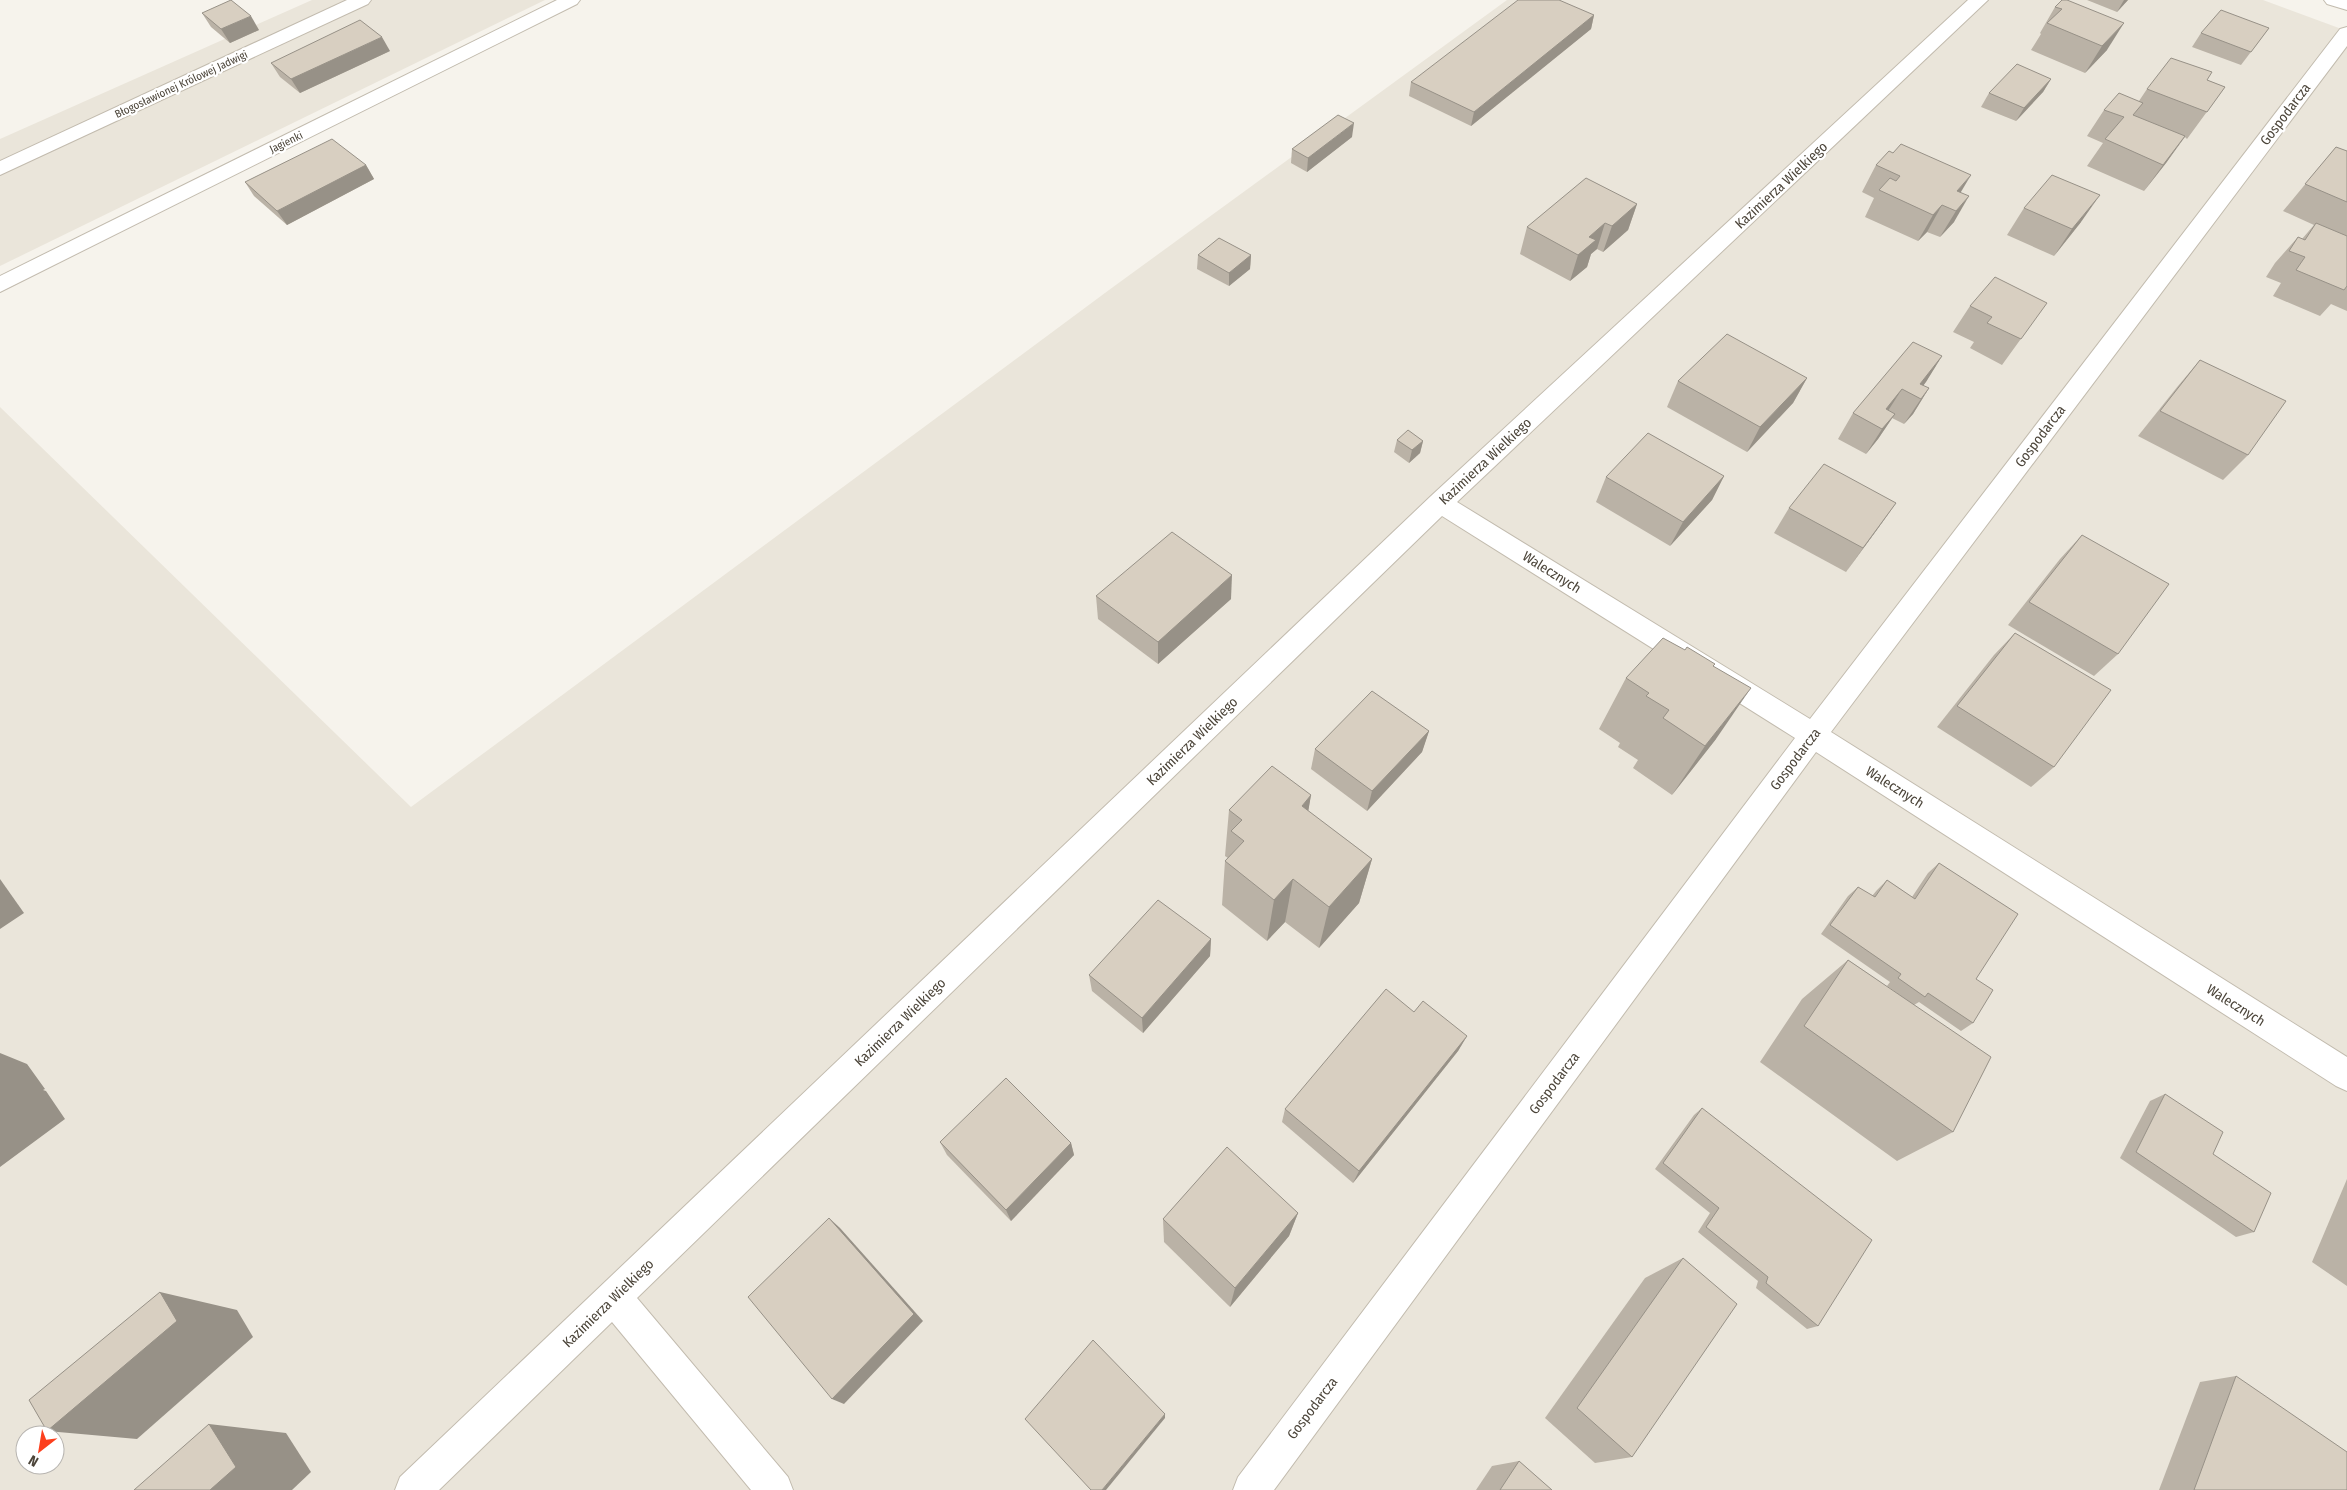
<svg xmlns="http://www.w3.org/2000/svg" width="2347" height="1490" font-family="'Fira Sans Condensed',sans-serif">
	<style>
		.residential { fill: #eae5da; fill-rule: evenodd }
		.lines { fill: none; stroke-linecap: round; stroke-linejoin: round }
		.minor-casing { stroke: #c2bbae; stroke-width: 2 }
		.minor { fill: #fff; fill-rule: evenodd }
		.wall { fill: #bab2a6 }
		.shaded-wall { fill: #979187 }
		.building { fill: #d8cfc1; stroke: #979187 }
		.labels { text-anchor: middle; stroke-width: 4.5; stroke-linejoin: round; paint-order: stroke }
		.far-street-label { font-size: 11px; fill: #4b4439; stroke: #fff }
		.street-label { font-size: 14px; fill: #4b4439; stroke: #fff }
	</style>
	<rect width="100%" height="100%" fill="#f6f3ec"/>
	<!-- residential -->
	<g class="residential">
		<polygon points="312,0 545,0 0,266 0,139"/>
		<path d="M1507,0H2263L2347,31V1490H0V407L411,807L1109,290ZM25,1435H55V1465H25Z"/>
	</g>
	<g class="lines">
		<!-- minor casing -->
		<g class="minor-casing">
			<g id="minor">
				<polygon points="347,0 371,0 368,4 0,175 0,161"/>
				<polygon points="557,0 580,0 577,4 0,292 0,276"/>
				<polygon points="1968,0 1988,0 1457,502 1810,719 2340,29 2347,27 2347,46 1831,732 2347,1057 2347,1091 2336,1086 1816,752 1274,1490 1233,1490 1238,1477 1795,738 1442,516 637,1298 788,1477 793,1490 751,1490 612,1322 439,1490 395,1490 400,1477 1431,496"/>
				<polygon points="2324,0 2347,0 2347,10 2327,4"/>
			</g>
		</g>
		<!-- minor -->
		<use href="#minor" class="minor"/>
	</g>
	<!-- wall -->
	<g class="wall">
		<polygon points="2062,0 2107,50 2085,73 2031,50 2041,34 2040,33 2055,7"/>
		<polygon points="2087,0 2128,0 2117,12"/>
		<polygon points="202,13 259,30 230,43 211,27"/>
		<polygon points="1594,15 1591,29 1471,126 1409,96 1411,82"/>
		<polygon points="2269,28 2241,65 2192,47 2201,33"/>
		<polygon points="390,51 300,93 280,77 271,63"/>
		<polygon points="2051,79 2043,92 2016,121 1981,107 1989,93"/>
		<polygon points="2207,80 2225,87 2187,139 2185,137 2166,163 2144,191 2087,166 2103,143 2087,136 2104,110 2139,101 2147,89"/>
		<polygon points="1352,137 1307,172 1291,163 1292,149"/>
		<polygon points="2336,147 2347,151 2347,311 2331,304 2320,316 2273,296 2281,283 2266,277 2275,263 2298,237 2302,239 2314,225 2283,211"/>
		<polygon points="366,165 374,179 287,225 254,196 245,182"/>
		<polygon points="1876,165 1961,192 1954,222 1940,237 1927,232 1918,241 1865,217 1874,198 1862,192"/>
		<polygon points="1637,204 1628,230 1603,252 1597,249 1591,254 1587,267 1570,281 1520,254 1527,227"/>
		<polygon points="2024,208 2081,222 2054,256 2007,235"/>
		<polygon points="1198,255 1251,255 1250,269 1229,286 1197,269"/>
		<polygon points="1970,306 2028,329 2002,365 1970,348 1974,342 1953,332"/>
		<polygon points="1942,356 1923,386 1929,388 1913,414 1904,424 1892,418 1878,439 1866,454 1838,439 1853,413"/>
		<polygon points="2200,360 2248,455 2223,480 2138,436 2178,386"/>
		<polygon points="1807,378 1793,403 1747,452 1667,407 1678,381"/>
		<polygon points="1397,440 1423,441 1420,453 1409,463 1394,452"/>
		<polygon points="1724,476 1712,500 1670,546 1596,502 1606,477"/>
		<polygon points="1896,503 1846,572 1774,533 1789,508"/>
		<polygon points="2082,535 2118,654 2094,676 2008,625 2060,559"/>
		<polygon points="1096,596 1231,599 1158,664 1098,619"/>
		<polygon points="2015,633 2054,767 2031,787 1937,727 1994,655"/>
		<polygon points="1685,650 1714,666 1716,739 1672,795 1633,768 1638,760 1618,747 1620,743 1599,729 1626,678"/>
		<polygon points="1429,731 1422,752 1367,811 1311,769 1315,749"/>
		<polygon points="1311,795 1308,811 1372,859 1359,903 1319,948 1285,922 1267,941 1222,905 1225,861 1228,858 1225,856 1229,810"/>
		<polygon points="1939,863 1976,979 1973,1023 1961,1031 1919,1002 1914,1005 1953,1132 1897,1161 1760,1062 1802,999 1848,960 1911,1003 1887,986 1890,982 1821,934 1848,896 1858,887 1872,896 1877,890 1887,880 1912,897 1928,873"/>
		<polygon points="1211,939 1210,956 1143,1033 1092,991 1089,975"/>
		<polygon points="1467,1036 1458,1051 1353,1183 1282,1122 1285,1109"/>
		<polygon points="2165,1094 2254,1232 2236,1237 2120,1158 2150,1101"/>
		<polygon points="1702,1108 1818,1326 1807,1329 1756,1288 1758,1281 1698,1232 1710,1213 1655,1169 1694,1115"/>
		<polygon points="940,1142 1071,1143 1074,1155 1011,1221 947,1155"/>
		<polygon points="2347,1179 2347,1286 2312,1262"/>
		<polygon points="1298,1213 1289,1236 1230,1307 1164,1242 1163,1219"/>
		<polygon points="1683,1258 1632,1457 1595,1463 1545,1418 1645,1278"/>
		<polygon points="2236,1376 2347,1490 2159,1490 2200,1382"/>
		<polygon points="1519,1461 1552,1490 1476,1490 1492,1466"/>
	</g>
	<!-- shaded-wall -->
	<g class="shaded-wall">
		<polygon points="2124,0 2128,0 2117,12"/>
		<polygon points="1594,15 1591,29 1471,126 1474,112"/>
		<polygon points="251,16 259,30 230,43 221,29"/>
		<polygon points="2124,23 2107,50 2085,73 2102,46"/>
		<polygon points="382,37 390,51 300,93 291,79"/>
		<polygon points="2051,79 2043,92 2016,121 2024,108"/>
		<polygon points="1354,123 1352,137 1307,172 1308,158"/>
		<polygon points="2185,136 2166,163 2144,191 2163,165"/>
		<polygon points="366,165 374,179 287,225 277,211"/>
		<polygon points="1971,175 1955,202 1957,191"/>
		<polygon points="2100,195 2081,222 2054,256 2072,229"/>
		<polygon points="1969,196 1954,222 1940,237 1956,211"/>
		<polygon points="1637,204 1628,230 1603,252 1612,226"/>
		<polygon points="1942,205 1927,232 1918,241 1933,215"/>
		<polygon points="1605,223 1597,249 1591,254 1587,267 1570,281 1578,255 1589,237"/>
		<polygon points="1251,255 1250,269 1229,286 1229,273"/>
		<polygon points="1942,356 1926,382 1915,396 1920,384"/>
		<polygon points="1807,378 1793,403 1747,452 1760,427"/>
		<polygon points="1929,388 1913,414 1904,424 1921,399"/>
		<polygon points="1902,389 1886,414 1886,409"/>
		<polygon points="1895,414 1878,439 1866,454 1882,429"/>
		<polygon points="1423,441 1420,453 1409,463 1412,450"/>
		<polygon points="1724,476 1712,500 1670,546 1683,522"/>
		<polygon points="1896,503 1879,527 1846,572 1863,548"/>
		<polygon points="1232,575 1231,599 1158,664 1158,642"/>
		<polygon points="1751,688 1716,739 1672,795 1705,746"/>
		<polygon points="1429,731 1422,752 1367,811 1372,791"/>
		<polygon points="1311,795 1303,842 1302,806"/>
		<polygon points="1372,859 1359,903 1319,948 1329,907"/>
		<polygon points="0,879 24,913 0,929"/>
		<polygon points="1293,879 1285,922 1267,941 1274,900"/>
		<polygon points="1211,939 1210,956 1143,1033 1142,1018"/>
		<polygon points="1467,1036 1458,1051 1353,1183 1359,1171"/>
		<polygon points="0,1053 27,1064 45,1089 43,1090 46,1091 65,1119 0,1167"/>
		<polygon points="1071,1143 1074,1155 1011,1221 1006,1210"/>
		<polygon points="1298,1213 1289,1236 1230,1307 1235,1288"/>
		<polygon points="829,1218 840,1228 923,1321 844,1404 832,1399"/>
		<polygon points="160,1292 237,1310 253,1337 137,1439 47,1431"/>
		<polygon points="1165,1414 1165,1418 1106,1490 1102,1490"/>
		<polygon points="209,1424 286,1433 311,1472 292,1490 210,1490"/>
	</g>
	<!-- building -->
	<g class="building">
		<polygon points="231,0 251,16 221,29 202,13"/>
		<polygon points="1518,0 1559,0 1594,15 1474,112 1411,82"/>
		<polygon points="2062,0 2067,0 2124,23 2102,46 2047,23 2062,9 2055,7"/>
		<polygon points="2221,10 2269,28 2251,52 2201,33"/>
		<polygon points="360,20 382,37 291,79 271,63"/>
		<polygon points="2171,58 2212,72 2207,80 2225,87 2207,112 2147,89"/>
		<polygon points="2017,64 2051,79 2024,108 1989,93"/>
		<polygon points="2119,93 2143,103 2133,115 2185,136 2163,165 2105,139 2124,117 2104,110"/>
		<polygon points="1338,115 1354,123 1308,158 1292,149"/>
		<polygon points="332,139 366,165 277,211 245,182"/>
		<polygon points="1901,144 1971,175 1957,191 1969,196 1956,211 1942,205 1933,215 1879,190 1890,178 1896,181 1900,176 1876,165 1889,151 1893,153"/>
		<polygon points="2336,147 2347,151 2347,202 2305,184"/>
		<polygon points="2052,175 2100,195 2072,229 2024,208"/>
		<polygon points="1586,178 1637,204 1612,226 1605,223 1589,237 1596,240 1578,255 1527,227"/>
		<polygon points="2316,223 2347,236 2347,286 2344,290 2296,270 2305,257 2289,251 2298,237 2305,240"/>
		<polygon points="1219,238 1251,255 1229,273 1198,255"/>
		<polygon points="1995,277 2047,303 2021,339 1987,323 1992,317 1970,306"/>
		<polygon points="1727,334 1807,378 1760,427 1678,381"/>
		<polygon points="1913,342 1942,356 1920,384 1929,388 1921,399 1902,389 1886,409 1895,414 1882,429 1853,413"/>
		<polygon points="2200,360 2286,401 2248,455 2160,411"/>
		<polygon points="1408,430 1423,441 1412,450 1397,440"/>
		<polygon points="1648,433 1724,476 1683,522 1606,477"/>
		<polygon points="1824,464 1896,503 1863,548 1789,508"/>
		<polygon points="1172,532 1232,575 1158,642 1096,596"/>
		<polygon points="2082,535 2169,584 2118,654 2029,602"/>
		<polygon points="2015,633 2111,690 2054,767 1957,706"/>
		<polygon points="1663,638 1685,650 1687,647 1715,664 1713,666 1751,688 1705,746 1663,718 1669,710 1646,696 1649,693 1626,678"/>
		<polygon points="1372,691 1429,731 1372,791 1315,749"/>
		<polygon points="1272,766 1311,795 1302,806 1372,859 1329,907 1293,879 1274,900 1225,861 1244,841 1231,831 1242,820 1229,810"/>
		<polygon points="1939,863 2018,914 1976,979 1993,990 1973,1023 1928,993 1925,997 1898,978 1901,974 1830,925 1858,887 1875,897 1887,880 1915,899"/>
		<polygon points="1158,900 1211,939 1142,1018 1089,975"/>
		<polygon points="1848,960 1991,1057 1953,1132 1804,1026"/>
		<polygon points="1386,989 1414,1012 1423,1001 1467,1036 1359,1171 1285,1109"/>
		<polygon points="1006,1078 1071,1143 1006,1210 940,1142"/>
		<polygon points="2165,1094 2223,1132 2213,1154 2271,1193 2254,1232 2136,1152"/>
		<polygon points="1702,1108 1872,1240 1818,1326 1766,1283 1768,1277 1706,1227 1719,1208 1663,1163"/>
		<polygon points="1227,1147 1298,1213 1235,1288 1163,1219"/>
		<polygon points="829,1218 914,1314 832,1399 748,1297"/>
		<polygon points="1683,1258 1737,1304 1632,1457 1577,1408"/>
		<polygon points="160,1292 177,1321 47,1431 29,1400"/>
		<polygon points="1093,1340 1165,1414 1102,1490 1091,1490 1025,1419"/>
		<polygon points="2236,1376 2347,1452 2347,1490 2194,1490"/>
		<polygon points="209,1424 236,1467 210,1490 134,1490"/>
		<polygon points="1519,1461 1552,1490 1500,1490"/>
	</g>
	<g class="labels">
		<!-- far-street labels -->
		<g class="far-street-label">
			<text transform="translate(181 84) rotate(-25)" y="4">Błogosławionej Królowej Jadwigi</text>
			<text transform="translate(286 142) rotate(-26)" y="4">Jagienki</text>
		</g>
		<!-- street labels -->
		<g class="street-label">
			<text transform="translate(2285 114) rotate(-53)" y="5">Gospodarcza</text>
			<text transform="translate(1781 185) rotate(-43)" y="5">Kazimierza Wielkiego</text>
			<text transform="translate(2040 436) rotate(-53)" y="5">Gospodarcza</text>
			<text transform="translate(1485 461) rotate(-43)" y="5">Kazimierza Wielkiego</text>
			<text transform="translate(1552 572) rotate(32)" y="5">Walecznych</text>
			<text transform="translate(1192 741) rotate(-44)" y="5">Kazimierza Wielkiego</text>
			<text transform="translate(1795 759) rotate(-53)" y="5">Gospodarcza</text>
			<text transform="translate(1895 787) rotate(32)" y="5">Walecznych</text>
			<text transform="translate(2236 1005) rotate(32)" y="5">Walecznych</text>
			<text transform="translate(900 1022) rotate(-44)" y="5">Kazimierza Wielkiego</text>
			<text transform="translate(1554 1083) rotate(-53)" y="5">Gospodarcza</text>
			<text transform="translate(608 1303) rotate(-44)" y="5">Kazimierza Wielkiego</text>
			<text transform="translate(1312 1408) rotate(-53)" y="5">Gospodarcza</text>
		</g>
	</g>
	<!-- north arrow -->
	<g transform="translate(40 1450) rotate(211)"><circle r="24" fill="#ffffff" stroke="#b7b4b0"/>
	<path d="M0-4L9 19L0 12L-9 19Z" fill="#fc3f1d"/>
	<text y="-8" font-size="14" font-weight="bold" text-anchor="middle" fill="#4b4439">N</text>
	</g>
</svg>
